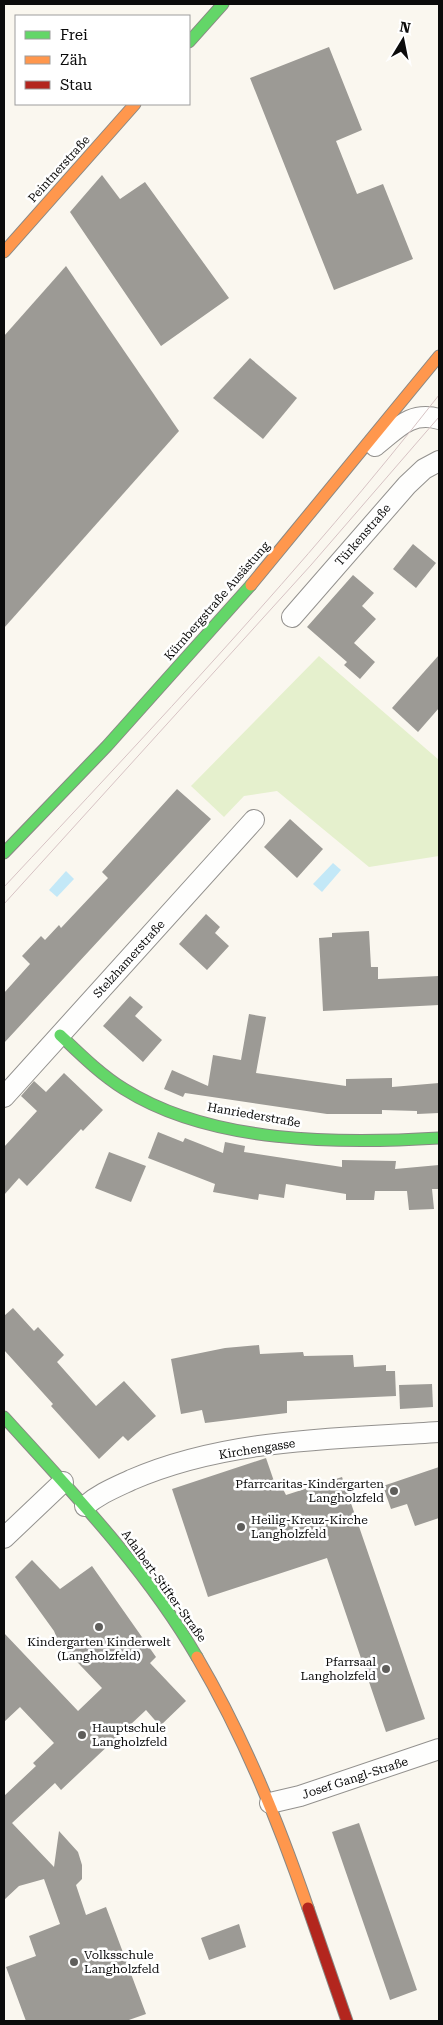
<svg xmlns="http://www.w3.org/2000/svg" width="443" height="2025" font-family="'Roboto Serif',serif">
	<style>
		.green { fill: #e5f0cd }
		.water { fill: #c3e8f7 }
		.building { fill: #9c9a95 }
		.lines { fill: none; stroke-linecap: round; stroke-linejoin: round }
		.street-casing { stroke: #93918e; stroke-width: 22 }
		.fast-casing { stroke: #898884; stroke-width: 13 }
		.slow-casing { stroke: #898884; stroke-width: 13 }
		.jam-casing { stroke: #898884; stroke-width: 13 }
		.street { stroke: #fefefd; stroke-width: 20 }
		.fast { stroke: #63d668; stroke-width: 11 }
		.slow { stroke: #ff974d; stroke-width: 11 }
		.jam { stroke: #b3261e; stroke-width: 11 }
		.tram { stroke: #d7c3c4; stroke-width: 1 }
		.poi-dot { fill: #5f5e5b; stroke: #fff; stroke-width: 2 }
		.labels { text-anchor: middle; stroke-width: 5; stroke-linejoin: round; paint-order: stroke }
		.street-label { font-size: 12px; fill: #0b0b0b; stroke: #fff }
		.poi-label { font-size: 12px; fill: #0b0b0b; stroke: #fff; text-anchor: start }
	</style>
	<rect width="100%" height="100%" fill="#faf7ef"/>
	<!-- green -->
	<polygon class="green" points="319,656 439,760 439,856 369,867 277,791 244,796 224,817 191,786"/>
	<!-- water -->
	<g class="water">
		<polygon points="333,863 341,870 322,892 313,884"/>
		<polygon points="66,871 74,879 57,897 49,890"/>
	</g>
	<!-- building -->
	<g class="building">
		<polygon points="329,47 362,130 336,141 357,194 383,184 413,259 334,290 250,78"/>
		<polygon points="102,175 120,199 145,182 229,298 161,346 70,212"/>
		<polygon points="66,266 179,431 4,628 4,336"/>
		<polygon points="250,358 297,398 263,439 213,398"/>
		<polygon points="413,544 436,563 416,588 393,569"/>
		<polygon points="353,575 374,593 362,606 376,619 354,643 375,662 360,679 344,665 347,662 307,627"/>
		<polygon points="439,655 439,708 418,732 392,708"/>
		<polygon points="177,789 211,819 4,1043 4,993 30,964 22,956 41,936 45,940 59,925 61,928 108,878 102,872"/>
		<polygon points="290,819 323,849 297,878 264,847"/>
		<polygon points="206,914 220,927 215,933 229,946 207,970 179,944"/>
		<polygon points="369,931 371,967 378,967 378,979 439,976 439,1005 323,1011 319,938 332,937 332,933"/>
		<polygon points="130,996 143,1007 135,1016 162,1040 143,1062 103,1026"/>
		<polygon points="249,1014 266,1017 256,1073 346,1086 346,1079 392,1078 392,1087 439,1083 439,1113 417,1114 417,1111 382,1110 382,1114 327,1114 185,1093 183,1097 164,1089 172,1070 208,1086 213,1055 241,1060"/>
		<polygon points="64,1073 103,1110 83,1131 81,1129 27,1186 19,1178 4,1195 4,1147 37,1111 21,1096 34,1081 46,1092"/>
		<polygon points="158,1132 183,1142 185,1138 223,1153 225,1142 245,1146 244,1152 342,1167 342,1160 396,1161 395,1169 439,1165 439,1189 432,1189 434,1209 409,1210 407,1191 375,1191 374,1200 346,1200 346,1194 286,1184 284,1198 259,1194 258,1200 213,1192 215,1184 148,1158"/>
		<polygon points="109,1152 146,1166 131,1202 95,1188"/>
		<polygon points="13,1308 34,1331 38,1327 64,1355 57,1362 96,1406 124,1381 156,1416 128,1441 123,1436 99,1459 51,1406 53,1404 4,1350 4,1316"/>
		<polygon points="259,1345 260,1354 303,1352 304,1356 353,1355 354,1367 386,1365 386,1371 395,1371 396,1396 287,1401 287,1413 205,1423 202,1410 181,1414 171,1359 225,1348"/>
		<polygon points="432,1384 433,1407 400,1409 399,1385"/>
		<polygon points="266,1458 277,1490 283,1489 286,1495 342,1477 425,1719 386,1732 327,1558 208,1597 172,1489"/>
		<polygon points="439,1467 439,1518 415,1526 407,1504 391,1509 383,1486"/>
		<polygon points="32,1560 60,1589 92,1566 156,1657 150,1663 186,1701 160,1726 146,1710 61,1790 55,1783 12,1823 54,1867 59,1831 78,1852 82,1865 82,1879 76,1885 86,1915 106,1907 146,2014 126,2021 26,2021 6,1967 36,1956 29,1936 60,1924 44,1879 19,1886 4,1900 4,1796 36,1766 33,1763 54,1743 20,1707 4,1722 4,1633 78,1711 102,1688 59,1643 54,1631 15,1577"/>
		<polygon points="359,1823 417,1990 390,2000 332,1832"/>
		<polygon points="239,1924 246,1947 209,1960 201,1938"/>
	</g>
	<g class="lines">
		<!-- street casing -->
		<g class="street-casing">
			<g id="street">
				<path d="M375,446C397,429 410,411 439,419"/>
				<polyline points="292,617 407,485 424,469 439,461"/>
				<polyline points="4,1097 254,820"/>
				<path d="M85,1506C99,1494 114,1488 131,1480C227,1438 337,1439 439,1432"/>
				<polyline points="4,1538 63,1482"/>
				<polyline points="270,1803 300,1796 439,1749"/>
			</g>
		</g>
		<!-- fast casing -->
		<g class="fast-casing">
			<g id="fast">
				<polyline points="189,42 223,4"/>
				<polyline points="4,853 107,746 251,585"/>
				<path d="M60,1035C80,1054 100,1074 124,1089C211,1144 340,1144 439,1138"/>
				<path d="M4,1417C72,1492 146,1569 197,1657"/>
			</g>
		</g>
		<!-- slow casing -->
		<g class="slow-casing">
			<g id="slow">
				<polyline points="4,252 135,104"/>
				<polyline points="251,585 439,356"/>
				<path d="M197,1657C244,1737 278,1821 308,1908"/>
			</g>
		</g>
		<!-- jam casing -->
		<g class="jam-casing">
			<polyline id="jam" points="308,1908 347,2021"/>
		</g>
		<!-- street -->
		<use href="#street" class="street"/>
		<!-- fast -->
		<use href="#fast" class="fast"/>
		<!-- slow -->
		<use href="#slow" class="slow"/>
		<!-- jam -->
		<use href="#jam" class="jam"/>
		<!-- tram -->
		<g class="tram">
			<path d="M4,887C153,727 304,568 439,395"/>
			<polyline points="4,904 311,565 439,417"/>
		</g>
	</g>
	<!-- markers -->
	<g class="poi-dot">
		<circle cx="394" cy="1491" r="5"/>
		<circle cx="241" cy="1527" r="5"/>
		<circle cx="99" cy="1627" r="5"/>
		<circle cx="386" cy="1669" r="5"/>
		<circle cx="82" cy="1735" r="5"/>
		<circle cx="74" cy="1962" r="5"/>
	</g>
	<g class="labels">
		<!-- street labels -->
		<g class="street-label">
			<text transform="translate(59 169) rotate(-48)" y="4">Peintnerstraße</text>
			<text transform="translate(363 535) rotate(-49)" y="4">Türkenstraße</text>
			<text transform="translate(217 601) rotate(-49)" y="4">Kürnbergstraße Ausästung</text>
			<text transform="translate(129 959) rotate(-48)" y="4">Stelzhamerstraße</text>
			<text transform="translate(254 1115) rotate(10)" y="4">Hanriederstraße</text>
			<text transform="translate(257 1449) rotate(-9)" y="4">Kirchengasse</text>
			<text transform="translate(164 1586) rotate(54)" y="4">Adalbert-Stifter-Straße</text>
			<text transform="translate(355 1778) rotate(-18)" y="4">Josef Gangl-Straße</text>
		</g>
		<!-- poi labels -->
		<g class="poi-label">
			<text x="384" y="1488" text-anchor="end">Pfarrcaritas-Kindergarten<tspan x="384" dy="14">Langholzfeld</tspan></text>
			<text x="251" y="1524">Heilig-Kreuz-Kirche<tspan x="251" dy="14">Langholzfeld</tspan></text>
			<text x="99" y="1646" text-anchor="middle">Kindergarten Kinderwelt<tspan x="99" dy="14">(Langholzfeld)</tspan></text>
			<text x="376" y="1666" text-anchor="end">Pfarrsaal<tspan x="376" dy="14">Langholzfeld</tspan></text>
			<text x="92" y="1732">Hauptschule<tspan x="92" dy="14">Langholzfeld</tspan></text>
			<text x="84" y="1959">Volksschule<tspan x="84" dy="14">Langholzfeld</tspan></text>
		</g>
	</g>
	<!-- border -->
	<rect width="443" height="2025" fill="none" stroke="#0b0b0b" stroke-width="10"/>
	<!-- legend -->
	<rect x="15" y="15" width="175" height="90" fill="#ffffff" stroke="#9d9d9d"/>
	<rect x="25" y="31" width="25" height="8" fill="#63d668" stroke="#9d9d9d"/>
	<text x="60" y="40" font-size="15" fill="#0b0b0b">Frei</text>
	<rect x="25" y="56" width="25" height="8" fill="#ff974d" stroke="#9d9d9d"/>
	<text x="60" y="65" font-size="15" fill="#0b0b0b">Zäh</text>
	<rect x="25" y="81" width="25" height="8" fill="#b3261e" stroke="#9d9d9d"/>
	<text x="60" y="90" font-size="15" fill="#0b0b0b">Stau</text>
	<!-- north arrow -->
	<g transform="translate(403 40) rotate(10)" stroke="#ffffff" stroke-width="4" paint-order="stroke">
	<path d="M0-4L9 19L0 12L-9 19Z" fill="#0b0b0b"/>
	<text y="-8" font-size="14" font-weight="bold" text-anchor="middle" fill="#0b0b0b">N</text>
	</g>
</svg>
